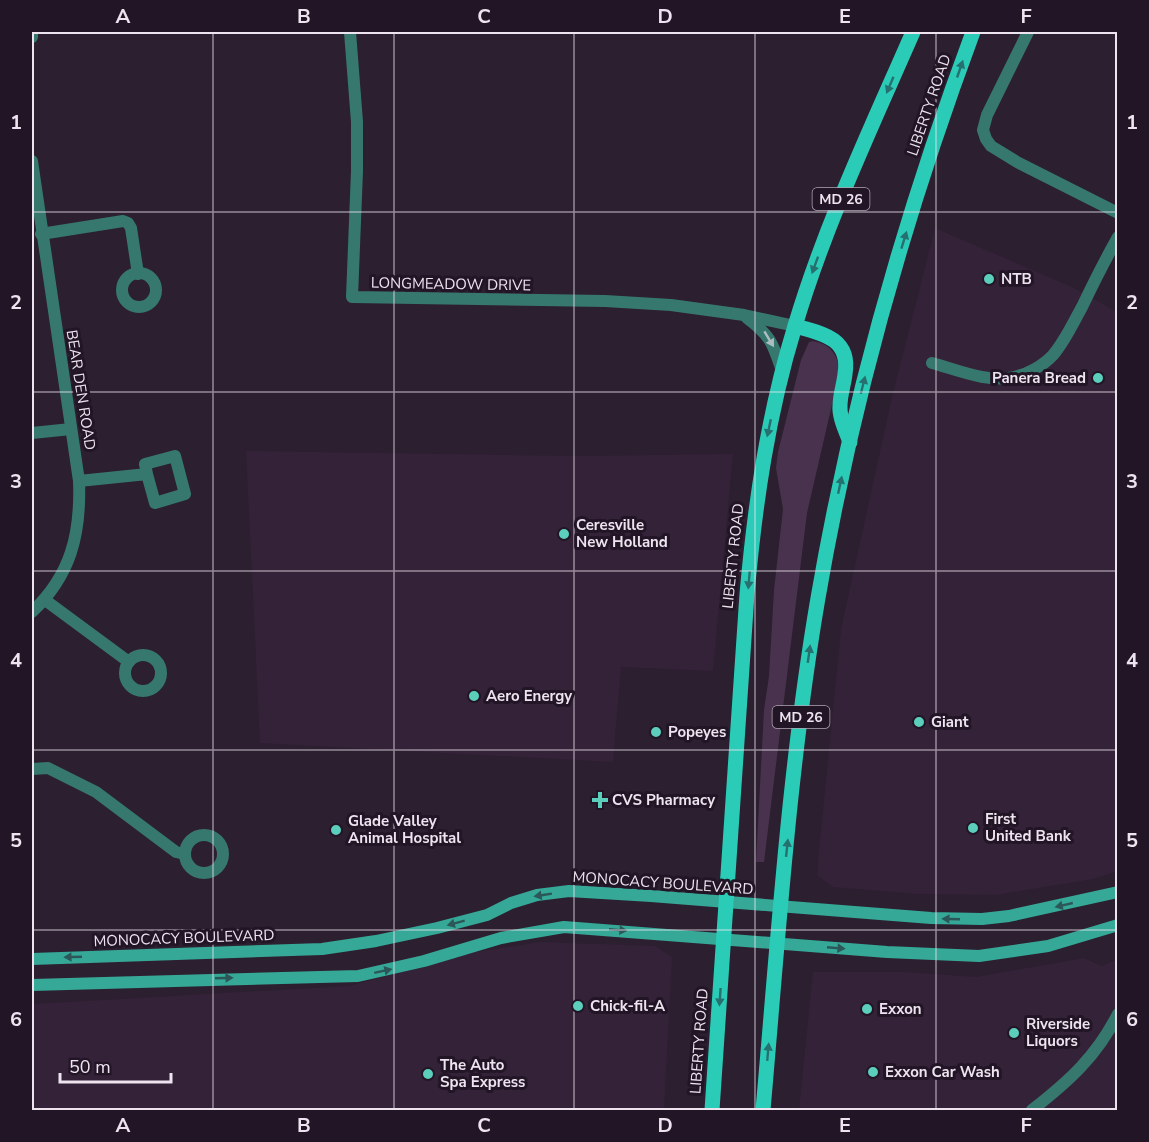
<svg xmlns="http://www.w3.org/2000/svg" width="1149" height="1142" font-family="'Nunito Sans',sans-serif">
	<style>
		.built { fill: #342239 }
		.green { fill: #49324e }
		.lines { fill: none; stroke-linecap: round; stroke-linejoin: round }
		.minor { stroke: #37786e; stroke-width: 12 }
		.secondary { stroke: #35a897; stroke-width: 12 }
		.primary { stroke: #2accb8; stroke-width: 15 }
		.oneway { fill: #26706f }
		.oneway2 { fill: #adbec2 }
		.oneway3 { fill: #2b5759 }
		.grid { fill: none; stroke: #ede4ef; stroke-width: 1.5; stroke-opacity: 0.55 }
		.poi-dot { fill: #5bcebc; stroke: #221526; stroke-width: 2 }
		.labels { text-anchor: middle; stroke-width: 6; stroke-linejoin: round; paint-order: stroke }
		.shield { fill: #221526; stroke: #b0a6b3; stroke-width: 1.5 }
		.shield-label { font-size: 14px; font-weight: bold; fill: #ede4ef }
		.street-label { font-size: 15px; fill: #ede4ef; stroke: #221526 }
		.poi-label { font-size: 15px; font-weight: bold; fill: #ede4ef; stroke: #221526; text-anchor: start }
		.neatline { fill: none; stroke: #ede4ef; stroke-width: 2 }
		.grid-label { font-size: 20px; text-anchor: middle; font-weight: bold; fill: #ede4ef }
	</style>
	<rect width="100%" height="100%" fill="#2c1f2f"/>
	<!-- built -->
	<g class="built">
		<polygon points="935,228 1072,287 1117,312 1117,871 1093,879 996,895 917,894 833,887 818,876 818,860 841,629 892,397"/>
		<polygon points="246,451 579,456 733,454 713,671 621,667 613,762 260,743"/>
		<polygon points="540,942 655,946 672,957 664,1110 32,1110 32,1004 349,986 475,952"/>
		<polygon points="1084,958 1102,966 1117,959 1117,1110 799,1110 813,972 905,972 976,977"/>
	</g>
	<!-- green -->
	<path class="green" d="M813,341C830,344 837,354 840,370L807,513L764,862H756L764,710L769,676L774,590L783,509L776,468L778,452L801,360L809,342Z"/>
	<g class="lines">
		<!-- minor -->
		<g class="minor">
			<polyline points="350,32 357,122 357,171 352,297 605,301 671,305 744,315 795,326"/>
			<polyline points="1028,32 987,115 983,130 986,139 991,146 1017,162 1118,213"/>
			<polyline points="32,37 32,32"/>
			<path d="M32,161L79,481C81,534 71,575 32,612"/>
			<polyline points="41,234 123,221 128,223 131,228 138,274"/>
			<circle cx="139" cy="290" r="17"/>
			<path d="M747,318C771,336 773,344 782,371"/>
			<path d="M932,363C958,370 987,383 1014,377C1028,374 1044,365 1053,355C1065,341 1073,323 1082,307C1093,284 1105,260 1118,237"/>
			<polyline points="32,433 71,429"/>
			<polyline points="79,481 147,474 145,464 175,456 185,494 155,503 147,474"/>
			<polyline points="45,600 129,662"/>
			<circle cx="143" cy="673" r="18"/>
			<polyline points="32,769 48,768 96,792 176,852 185,854"/>
			<circle cx="204" cy="854" r="19"/>
			<path d="M1032,1110C1069,1081 1096,1057 1118,1014"/>
		</g>
		<!-- secondary -->
		<g class="secondary">
			<polyline points="32,959 322,949 376,941 437,928 487,915 511,903 537,895 569,891 651,896 931,918 982,919 1009,916 1118,892"/>
			<polyline points="32,985 358,976 424,961 501,938 564,927 887,952 979,956 1048,946 1118,925"/>
		</g>
		<!-- primary -->
		<g class="primary">
			<path d="M795,326C821,333 851,338 845,374C844,384 840,395 840,406C839,417 846,431 850,442"/>
			<path d="M712,1110L747,594C755,503 768,414 795,326C825,225 871,128 913,32"/>
			<path d="M763,1110C778,940 789,767 818,598C851,405 905,215 973,32"/>
		</g>
	</g>
	<!-- one-way arrows -->
	<defs><path id="oneway-solid" d="M-6-.8H1V-3.2L6.5 0L1 3.2V.8H-6Z" transform="scale(1.5)"/></defs>
	<g class="oneway">
		<use href="#oneway-solid" transform="translate(960 69) rotate(-71)"/>
		<use href="#oneway-solid" transform="translate(890 85) rotate(113)"/>
		<use href="#oneway-solid" transform="translate(904 240) rotate(-73)"/>
		<use href="#oneway-solid" transform="translate(815 265) rotate(110)"/>
		<use href="#oneway-solid" transform="translate(863 385) rotate(-76)"/>
		<use href="#oneway-solid" transform="translate(769 428) rotate(102)"/>
		<use href="#oneway-solid" transform="translate(840 485) rotate(-78)"/>
		<use href="#oneway-solid" transform="translate(749 580) rotate(95)"/>
		<use href="#oneway-solid" transform="translate(809 654) rotate(-82)"/>
		<use href="#oneway-solid" transform="translate(787 848) rotate(-84)"/>
		<use href="#oneway-solid" transform="translate(720 997) rotate(94)"/>
		<use href="#oneway-solid" transform="translate(768 1052) rotate(-85)"/>
	</g>
	<use class="oneway2" href="#oneway-solid" transform="translate(769 339) rotate(59)"/>
	<g class="oneway3">
		<use href="#oneway-solid" transform="translate(543 895) rotate(171)"/>
		<use href="#oneway-solid" transform="translate(1064 905) rotate(167)"/>
		<use href="#oneway-solid" transform="translate(951 919) rotate(-178)"/>
		<use href="#oneway-solid" transform="translate(456 923) rotate(165)"/>
		<use href="#oneway-solid" transform="translate(618 930) rotate(5)"/>
		<use href="#oneway-solid" transform="translate(836 948) rotate(5)"/>
		<use href="#oneway-solid" transform="translate(73 957) rotate(178)"/>
		<use href="#oneway-solid" transform="translate(383 971) rotate(-12)"/>
		<use href="#oneway-solid" transform="translate(224 978) rotate(-2)"/>
	</g>
	<!-- grid -->
	<path class="grid" d="M213,32V1110M394,32V1110M574,32V1110M755,32V1110M936,32V1110M32,212H1118M32,392H1118M32,571H1118M32,750H1118M32,930H1118"/>
	<!-- markers -->
	<g class="poi-dot">
		<circle cx="989" cy="279" r="6"/>
		<circle cx="1098" cy="378" r="6"/>
		<circle cx="564" cy="534" r="6"/>
		<circle cx="474" cy="696" r="6"/>
		<circle cx="919" cy="722" r="6"/>
		<circle cx="656" cy="732" r="6"/>
		<path d="M597 791h6v6h6v6h-6v6h-6v-6h-6v-6h6z"/>
		<circle cx="973" cy="828" r="6"/>
		<circle cx="336" cy="830" r="6"/>
		<circle cx="578" cy="1006" r="6"/>
		<circle cx="867" cy="1009" r="6"/>
		<circle cx="1014" cy="1033" r="6"/>
		<circle cx="873" cy="1072" r="6"/>
		<circle cx="428" cy="1074" r="6"/>
	</g>
	<g class="labels">
		<!-- shield labels -->
		<g class="shield">
			<rect x="812.5" y="188" width="57" height="22" rx="4.5"/>
			<rect x="772.5" y="706" width="57" height="22" rx="4.5"/>
		</g>
		<g class="shield-label">
			<text x="841" y="204">MD 26</text>
			<text x="801" y="722">MD 26</text>
		</g>
		<!-- street labels -->
		<g class="street-label">
			<text transform="translate(929 105) rotate(-71)" y="5">LIBERTY ROAD</text>
			<text transform="translate(451 284) rotate(1)" y="5">LONGMEADOW DRIVE</text>
			<text transform="translate(81 390) rotate(81)" y="5">BEAR DEN ROAD</text>
			<text transform="translate(733 556) rotate(-84)" y="5">LIBERTY ROAD</text>
			<text transform="translate(663 883) rotate(4)" y="5">MONOCACY BOULEVARD</text>
			<text transform="translate(184 938) rotate(-2)" y="5">MONOCACY BOULEVARD</text>
			<text transform="translate(699 1041) rotate(-86)" y="5">LIBERTY ROAD</text>
		</g>
		<!-- poi labels -->
		<g class="poi-label">
			<text x="1001" y="284">NTB</text>
			<text x="1086" y="383" text-anchor="end">Panera Bread</text>
			<text x="576" y="530">Ceresville<tspan x="576" dy="17">New Holland</tspan></text>
			<text x="486" y="701">Aero Energy</text>
			<text x="931" y="727">Giant</text>
			<text x="668" y="737">Popeyes</text>
			<text x="612" y="805">CVS Pharmacy</text>
			<text x="985" y="824">First<tspan x="985" dy="17">United Bank</tspan></text>
			<text x="348" y="826">Glade Valley<tspan x="348" dy="17">Animal Hospital</tspan></text>
			<text x="590" y="1011">Chick-fil-A</text>
			<text x="879" y="1014">Exxon</text>
			<text x="1026" y="1029">Riverside<tspan x="1026" dy="17">Liquors</tspan></text>
			<text x="440" y="1070">The Auto<tspan x="440" dy="17">Spa Express</tspan></text>
			<text x="885" y="1077">Exxon Car Wash</text>
		</g>
	</g>
	<!-- border -->
	<rect width="1149" height="1142" fill="none" stroke="#221526" stroke-width="66"/>
	<!-- scale -->
	<path d="M60 1073v9h111v-9" fill="none" stroke="#ede4ef" stroke-width="3"/>
	<text x="69" y="1073" font-size="18" fill="#ede4ef" stroke="#221526" stroke-width="4.5" paint-order="stroke">50 m</text>
	<rect x="33" y="33" width="1083" height="1076" class="neatline"/>
	<g class="grid-label">
		<text x="123" y="23">A</text>
		<text x="304" y="23">B</text>
		<text x="484" y="23">C</text>
		<text x="665" y="23">D</text>
		<text x="845" y="23">E</text>
		<text x="1026" y="23">F</text>
		<text x="16" y="129">1</text>
		<text x="1132" y="129">1</text>
		<text x="16" y="309">2</text>
		<text x="1132" y="309">2</text>
		<text x="16" y="488">3</text>
		<text x="1132" y="488">3</text>
		<text x="16" y="667">4</text>
		<text x="1132" y="667">4</text>
		<text x="16" y="847">5</text>
		<text x="1132" y="847">5</text>
		<text x="16" y="1026">6</text>
		<text x="1132" y="1026">6</text>
		<text x="123" y="1132">A</text>
		<text x="304" y="1132">B</text>
		<text x="484" y="1132">C</text>
		<text x="665" y="1132">D</text>
		<text x="845" y="1132">E</text>
		<text x="1026" y="1132">F</text>
	</g>
</svg>
